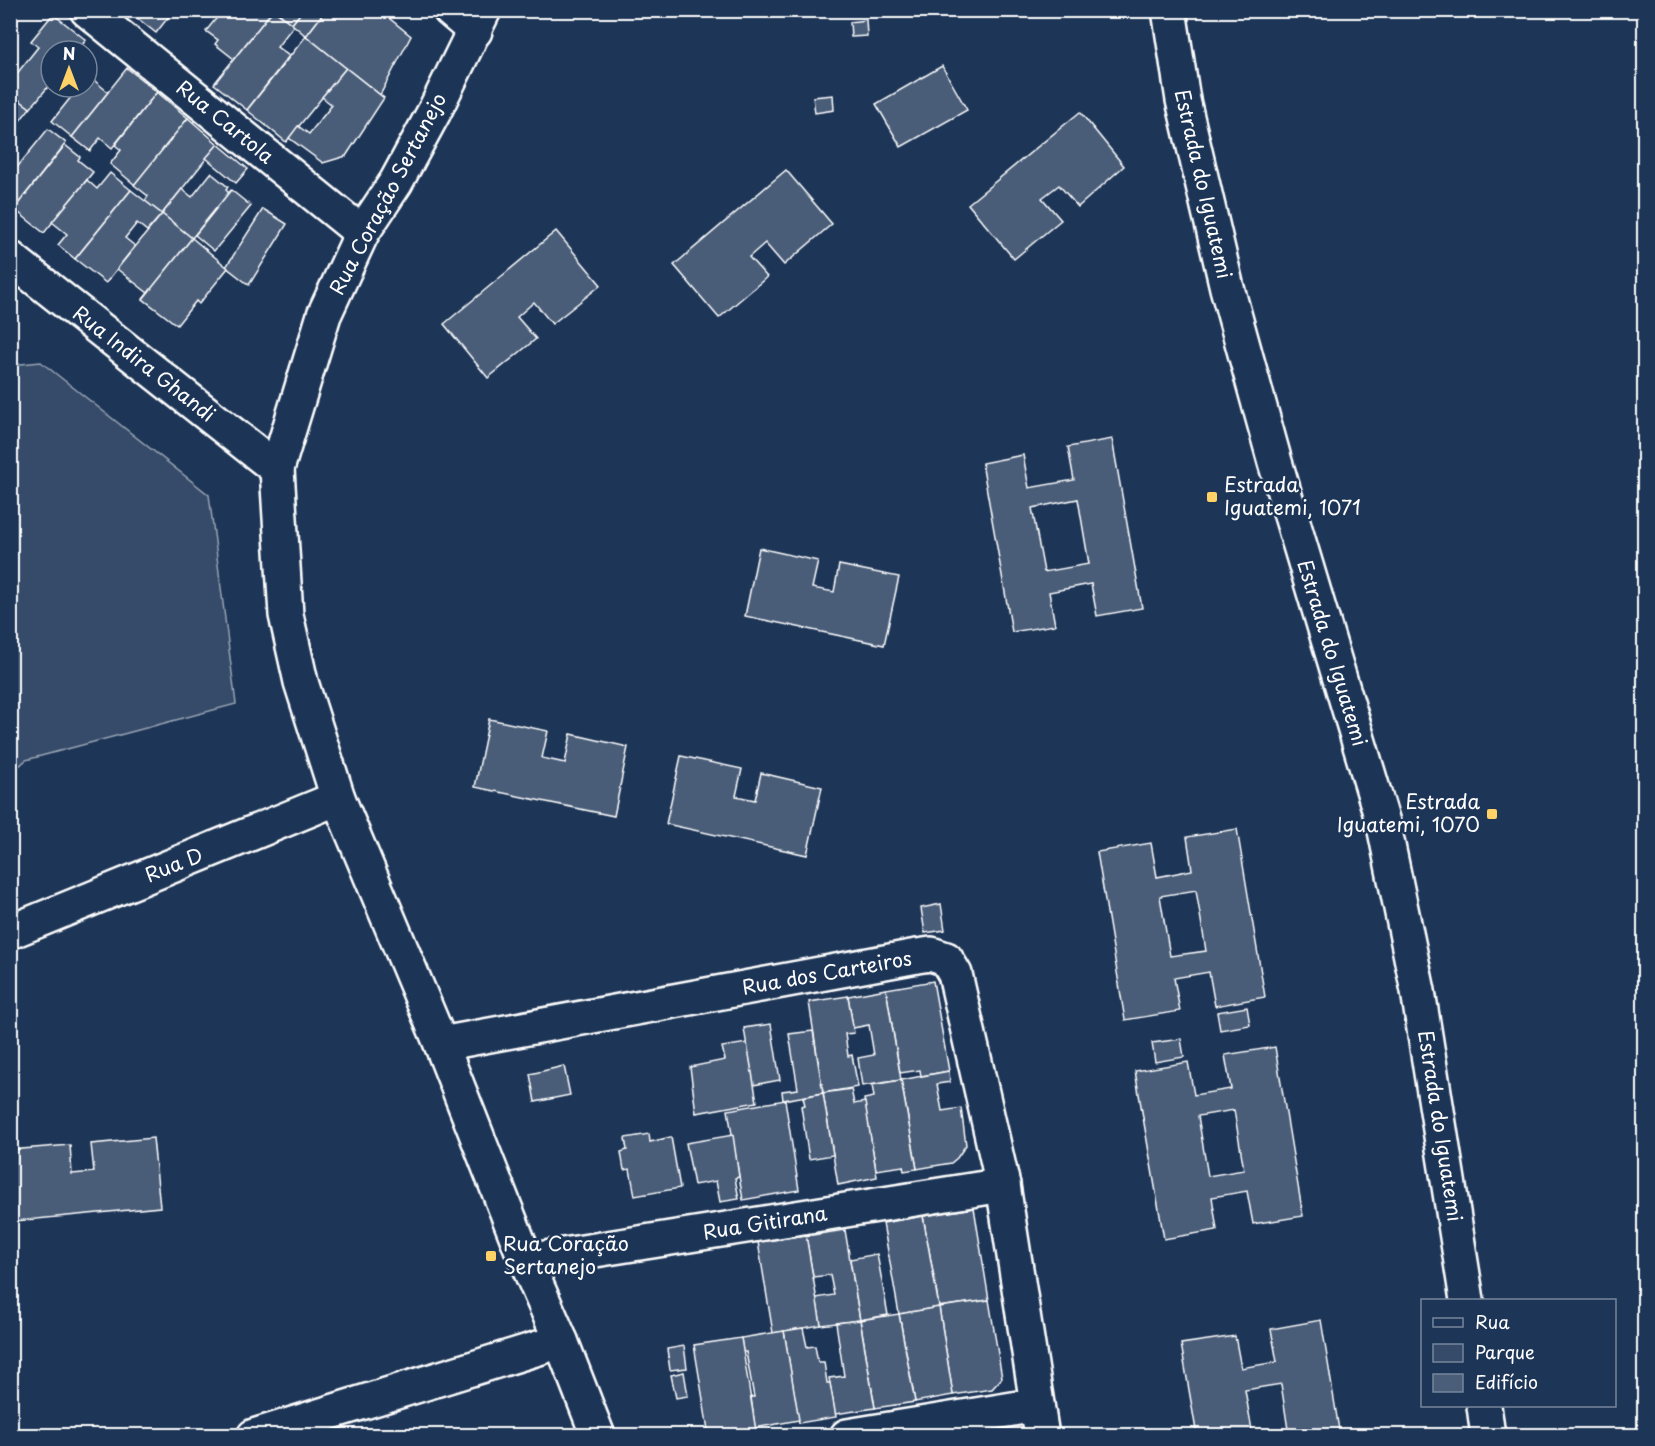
<svg xmlns="http://www.w3.org/2000/svg" width="1655" height="1446" font-family="'Playpen Sans',sans-serif">
	<style>
		.green { fill: #364b69; stroke: #9aa5b4; stroke-width: 1.5 }
		.building { fill: #4a5d79; stroke: #fff; stroke-width: 1.5; fill-rule: evenodd }
		.lines { fill: none; stroke-linecap: round; stroke-linejoin: round }
		.minor-casing { stroke: #fff; stroke-width: 38 }
		.major-casing { stroke: #fff; stroke-width: 38 }
		.minor { stroke: #1d3557; stroke-width: 33 }
		.major { stroke: #1d3557; stroke-width: 33 }
		.poi-dot { fill: #ffd166; stroke: #1d3557; stroke-width: 2 }
		.labels { text-anchor: middle; stroke-width: 5; stroke-linejoin: round; paint-order: stroke }
		.street-label { font-size: 20px; fill: #fff; stroke: #1d3557 }
		.poi-label { font-size: 20px; fill: #fff; stroke: #1d3557; text-anchor: start }
	</style>
	<rect width="100%" height="100%" fill="#1d3557"/>
	<filter id="ink" filterUnits="userSpaceOnUse"><feTurbulence type="fractalNoise" baseFrequency=".0167" numOctaves="2"/><feDisplacementMap in="SourceGraphic" scale="12" xChannelSelector="R" yChannelSelector="G"/><feConvolveMatrix kernelMatrix="1 2 1 2 8 2 1 2 1" color-interpolation-filters="sRGB"/></filter>
	<g filter="url(#ink)">
		<!-- green -->
		<polygon class="green" points="41,362 209,495 236,704 26,760 11,773 11,365"/>
		<!-- building -->
		<g class="building">
			<polygon points="127,10 174,10 156,33"/>
			<polygon points="223,10 273,10 234,59 215,44 218,40 206,31"/>
			<polygon points="273,10 294,25 277,47 289,56 247,110 214,84"/>
			<polygon points="275,10 303,10 292,24"/>
			<polygon points="303,10 326,10 306,36 292,24"/>
			<polygon points="326,10 379,10 411,36 380,95 306,36"/>
			<polygon points="53,14 86,40 77,51 51,51 51,83 30,109 10,93 10,72 15,76 38,47 31,41"/>
			<polygon points="866,20 867,36 851,37 850,22"/>
			<polygon points="306,36 346,68 286,142 247,110"/>
			<polygon points="942,66 967,110 901,147 876,104"/>
			<polygon points="127,68 157,92 112,148 100,138 90,151 72,137"/>
			<polygon points="346,68 384,98 346,156 323,163 289,138 298,126 309,134 332,105 322,97"/>
			<polygon points="89,76 108,92 72,137 52,121 79,87 87,87"/>
			<polygon points="157,92 188,118 135,185 110,164 121,150 115,145"/>
			<polygon points="10,93 30,108 10,133"/>
			<polygon points="833,95 834,110 815,113 813,97"/>
			<polygon points="1080,112 1124,166 1078,207 1059,185 1042,198 1061,220 1014,259 968,204"/>
			<polygon points="188,118 218,144 162,214 145,201 148,196 134,185"/>
			<polygon points="48,129 66,143 14,209 10,207 10,176"/>
			<polygon points="218,144 248,169 236,183 206,158"/>
			<polygon points="65,145 80,157 78,160 93,172 44,233 14,209"/>
			<polygon points="786,170 832,224 784,265 765,243 749,257 767,277 719,318 674,265"/>
			<polygon points="110,173 131,190 75,259 58,245 67,234 52,222 87,180 97,189"/>
			<polygon points="211,173 228,187 226,190 229,193 192,238 162,214 182,189 192,197"/>
			<polygon points="131,190 162,214 147,231 137,223 125,238 135,246 106,283 75,259"/>
			<polygon points="231,190 251,206 214,251 195,235"/>
			<polygon points="263,209 287,224 249,285 226,267"/>
			<polygon points="162,214 192,238 148,293 117,269"/>
			<polygon points="556,231 601,285 552,324 534,302 517,317 536,339 488,378 444,324"/>
			<polygon points="192,238 228,268 199,304 196,301 177,325 143,299"/>
			<path d="M1112,439L1142,608L1097,616L1091,584L1049,592L1055,625L1012,632L982,463L1023,455L1029,488L1074,480L1068,447ZM1078,499L1089,564L1044,572L1032,508Z"/>
			<polygon points="759,548 818,561 812,588 834,592 839,565 899,577 884,645 745,616"/>
			<polygon points="489,719 548,731 542,758 565,763 571,734 628,747 614,816 475,787"/>
			<polygon points="681,756 742,769 736,796 755,800 761,773 822,787 807,855 666,824"/>
			<path d="M1237,829L1265,997L1215,1006L1209,972L1174,978L1180,1011L1125,1020L1097,852L1151,843L1157,877L1192,870L1187,837ZM1196,890L1206,951L1170,956L1160,896Z"/>
			<polygon points="941,904 945,930 925,933 921,908"/>
			<polygon points="933,981 949,1071 921,1076 920,1070 900,1073 886,989"/>
			<polygon points="886,989 901,1080 862,1086 858,1058 874,1055 869,1025 853,1028 848,996"/>
			<polygon points="848,996 854,1033 845,1034 848,1056 852,1055 858,1087 823,1093 809,1002"/>
			<polygon points="1247,1007 1250,1025 1220,1030 1217,1012"/>
			<polygon points="771,1024 780,1080 753,1085 744,1028"/>
			<polygon points="813,1031 823,1093 783,1100 782,1091 798,1089 789,1034"/>
			<polygon points="1181,1039 1184,1057 1155,1062 1152,1043"/>
			<polygon points="747,1043 757,1102 696,1113 690,1067 725,1060 722,1047"/>
			<path d="M1275,1047L1303,1216L1253,1224L1247,1191L1212,1197L1217,1230L1164,1239L1135,1071L1188,1062L1194,1095L1231,1089L1225,1055ZM1234,1110L1244,1170L1208,1176L1198,1116Z"/>
			<polygon points="564,1066 570,1095 535,1102 530,1074"/>
			<polygon points="949,1071 950,1082 937,1084 942,1111 961,1108 966,1145 957,1158 951,1163 917,1169 901,1080"/>
			<polygon points="901,1080 917,1169 904,1171 903,1166 876,1170 864,1099 874,1097 872,1085"/>
			<polygon points="851,1089 854,1104 865,1102 877,1177 838,1185 823,1093"/>
			<polygon points="823,1093 833,1155 809,1159 801,1106 805,1105 803,1097"/>
			<polygon points="785,1100 799,1190 743,1200 728,1110"/>
			<polygon points="649,1134 650,1142 671,1137 680,1188 635,1196 630,1169 624,1170 621,1152 627,1150 625,1138"/>
			<polygon points="733,1135 739,1177 735,1178 739,1199 720,1202 716,1181 694,1185 686,1143"/>
			<polygon points="153,1138 160,1207 16,1221 10,1150 70,1145 72,1174 94,1172 91,1144"/>
			<polygon points="974,1208 989,1300 939,1307 923,1216"/>
			<polygon points="923,1216 939,1307 899,1314 883,1223"/>
			<polygon points="845,1230 860,1320 821,1325 816,1298 834,1295 830,1275 813,1277 806,1236"/>
			<polygon points="806,1235 821,1325 773,1333 758,1242"/>
			<polygon points="877,1254 888,1315 860,1320 850,1259"/>
			<polygon points="989,1300 1002,1378 992,1389 953,1395 939,1307"/>
			<polygon points="939,1307 953,1395 915,1402 899,1314"/>
			<polygon points="899,1314 915,1402 875,1408 860,1320"/>
			<polygon points="860,1320 875,1408 835,1414 829,1378 844,1376 836,1323"/>
			<polygon points="1321,1320 1340,1436 1289,1436 1281,1384 1245,1390 1253,1436 1197,1436 1181,1344 1235,1336 1241,1368 1277,1362 1271,1329"/>
			<polygon points="803,1328 807,1347 815,1346 818,1362 824,1362 827,1383 830,1383 836,1417 799,1423 784,1331"/>
			<polygon points="784,1331 799,1420 755,1428 751,1397 754,1397 746,1352 743,1352 741,1338"/>
			<polygon points="741,1338 756,1431 728,1436 709,1436 694,1345"/>
			<polygon points="684,1346 687,1368 670,1370 667,1349"/>
			<polygon points="684,1372 688,1396 676,1398 671,1375"/>
		</g>
		<g class="lines">
			<!-- minor casing -->
			<g class="minor-casing">
				<g id="minor">
					<polyline points="87,10 362,233"/>
					<polyline points="450,10 475,31"/>
					<polyline points="484,10 434,112 396,182 362,233 324,315 277,469 286,615 301,682 338,798 441,1044 526,1261 561,1341 598,1436"/>
					<polyline points="10,258 277,469"/>
					<polyline points="10,932 338,798"/>
					<polyline points="441,1044 917,956 931,954 946,959 955,974 1003,1185 1042,1436"/>
					<polyline points="526,1261 1003,1185"/>
					<polyline points="254,1436 561,1341"/>
					<polyline points="847,1436 1037,1405"/>
				</g>
			</g>
			<!-- major casing -->
			<g class="major-casing">
				<g id="major">
					<polyline points="1169,10 1183,100 1227,288 1275,462 1384,826 1418,991 1467,1300"/>
					<polyline points="1484,1406 1488,1436"/>
				</g>
			</g>
			<!-- minor -->
			<use href="#minor" class="minor"/>
			<!-- major -->
			<use href="#major" class="major"/>
		</g>
	</g>
	<!-- markers -->
	<g class="poi-dot">
		<rect x="1206" y="491" width="12" height="12" rx="3"/>
		<rect x="1486" y="808" width="12" height="12" rx="3"/>
		<rect x="485" y="1250" width="12" height="12" rx="3"/>
	</g>
	<g class="labels">
		<!-- street labels -->
		<g class="street-label">
			<text transform="translate(225 122) rotate(39)" y="7">Rua Cartola</text>
			<text transform="translate(1203 184) rotate(77)" y="7">Estrada do Iguatemi</text>
			<text transform="translate(388 194) rotate(-62)" y="7">Rua Coração Sertanejo</text>
			<text transform="translate(144 364) rotate(38)" y="7">Rua Indira Ghandi</text>
			<text transform="translate(1332 653) rotate(73)" y="7">Estrada do Iguatemi</text>
			<text transform="translate(174 865) rotate(-22)" y="7">Rua D</text>
			<text transform="translate(827 973) rotate(-10)" y="7">Rua dos Carteiros</text>
			<text transform="translate(1440 1126) rotate(81)" y="7">Estrada do Iguatemi</text>
			<text transform="translate(765 1223) rotate(-9)" y="7">Rua Gitirana</text>
		</g>
		<!-- poi labels -->
		<g class="poi-label">
			<text x="1224" y="492">Estrada<tspan x="1224" dy="23">Iguatemi, 1071</tspan></text>
			<text x="1480" y="809" text-anchor="end">Estrada<tspan x="1480" dy="23">Iguatemi, 1070</tspan></text>
			<text x="503" y="1251">Rua Coração<tspan x="503" dy="23">Sertanejo</tspan></text>
		</g>
	</g>
	<!-- margin -->
	<rect width="1655" height="1446" fill="none" stroke="#1d3557" stroke-width="36"/>
	<rect x="18" y="18" width="1619" height="1410" fill="none" stroke="#fff" stroke-width="2" filter="url(#ink)"/>
	<!-- legend -->
	<rect x="1421" y="1299" width="195" height="108" fill="#1d3557" stroke="#77869a" stroke-width="1.5"/>
	<rect x="1433" y="1318" width="30" height="9" fill="#1d3557" stroke="#77869a" stroke-width="1.5"/>
	<text x="1475" y="1329" font-size="18" fill="#ffffff">Rua</text>
	<rect x="1433" y="1344" width="30" height="18" fill="#364b69" stroke="#77869a" stroke-width="1.5"/>
	<text x="1475" y="1359" font-size="18" fill="#ffffff">Parque</text>
	<rect x="1433" y="1374" width="30" height="18" fill="#4a5d79" stroke="#77869a" stroke-width="1.5"/>
	<text x="1475" y="1389" font-size="18" fill="#ffffff">Edifício</text>
	<!-- north arrow -->
	<g transform="translate(69 69)"><circle r="28" fill="#1d3557" stroke="#77869a" stroke-width="1.5"/>
	<path d="M0-4.5L10 22L0 15L-10 22Z" fill="#ffd166"/>
	<text y="-9" font-size="16" font-weight="bold" text-anchor="middle" fill="#ffffff">N</text>
	</g>
</svg>
